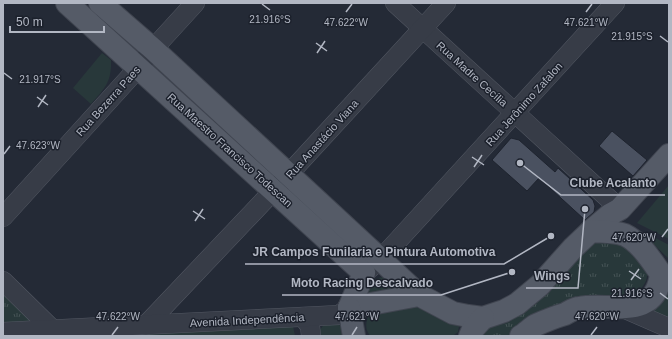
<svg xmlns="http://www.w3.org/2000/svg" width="672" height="339" font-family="Helvetica,sans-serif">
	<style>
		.grass { fill: #28383a }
		.park { fill: url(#park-tufts) }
		.building { fill: #4a5160; stroke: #1e232e }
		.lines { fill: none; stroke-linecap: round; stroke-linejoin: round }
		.minor-casing { stroke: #525762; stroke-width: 20 }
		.major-casing { stroke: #404550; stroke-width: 24 }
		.minor { stroke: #373c47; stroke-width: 19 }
		.major { stroke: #555b67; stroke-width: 22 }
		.ticks { fill: none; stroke: #b2b7c3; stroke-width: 1.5 }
		.labels { text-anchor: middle; stroke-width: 3; stroke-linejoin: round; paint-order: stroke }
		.street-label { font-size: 11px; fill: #b2b7c3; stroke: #1c212c }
		.ticks-label { font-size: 10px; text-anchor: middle; fill: #b2b7c3; stroke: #1c212c; stroke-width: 3; stroke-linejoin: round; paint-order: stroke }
		.leader { fill: none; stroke: #b2b7c3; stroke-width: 1.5 }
		.callout-dot { fill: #b2b7c3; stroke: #1c212c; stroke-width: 1.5 }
		.callout-label { font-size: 12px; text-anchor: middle; font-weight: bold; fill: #b2b7c3; stroke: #1c212c; stroke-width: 3; stroke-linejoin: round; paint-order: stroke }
	</style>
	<defs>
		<pattern id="park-tufts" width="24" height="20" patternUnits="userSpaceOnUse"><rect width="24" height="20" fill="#28383a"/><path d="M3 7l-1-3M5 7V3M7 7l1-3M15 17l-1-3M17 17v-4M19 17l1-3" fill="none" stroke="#455355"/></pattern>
	</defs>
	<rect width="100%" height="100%" fill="#242a36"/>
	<!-- grass -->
	<g class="grass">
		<path d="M102,53L111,60C112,82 104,89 91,104L73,88Z"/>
		<polygon points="669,185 669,239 637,223"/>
		<polygon points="646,233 669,245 669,259 645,236"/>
		<path d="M383,277L402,288L365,298C369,286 369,279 383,277Z"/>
		<polygon points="665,288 669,290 669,319 648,310"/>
		<path d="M412,305L456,323L459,326L458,332L454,335L443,336H370C364,328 366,321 370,312Z"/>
		<polygon points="337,322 342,328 342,336 321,336 320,330 324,324"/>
		<polygon points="293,326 295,336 141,336 147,333"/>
	</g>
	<!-- park -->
	<g class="park">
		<path d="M594,241L621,242C628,249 639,257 644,265C652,276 643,289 634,295L513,336H477Z"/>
		<polygon points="3,290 30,320 25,323 3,324"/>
	</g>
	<!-- building -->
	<g class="building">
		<polygon points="612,131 647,160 633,176 599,146"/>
		<polygon points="511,138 519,140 555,172 558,168 593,200 595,206 594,212 585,220 539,178 527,191 492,160"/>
	</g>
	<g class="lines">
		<!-- minor casing -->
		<g class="minor-casing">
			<g id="minor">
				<polyline points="395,3 620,209"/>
				<polyline points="3,217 139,67 153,49 195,3"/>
				<polyline points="369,269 380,260 615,3"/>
				<polyline points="3,281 52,329 51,336"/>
				<polyline points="623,308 669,328"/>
				<polyline points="303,317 310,326 311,336"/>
				<polyline points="146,325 274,190 446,3"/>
				<polyline points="3,332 339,315 349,308"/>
			</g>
		</g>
		<!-- major casing -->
		<g class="major-casing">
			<g id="major">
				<polyline points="67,3 364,273 349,308"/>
				<polyline points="100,3 153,49 419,295"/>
				<polyline points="591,231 611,214 620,209 669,155"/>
				<path d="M349,308L419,295L453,313L468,316L483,318L504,311L517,304L540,285L573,248L591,231C601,232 615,231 625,235C641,243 651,260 661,274C655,322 611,302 579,308C574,308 569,312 565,314C555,317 545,321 536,325C531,328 526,333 521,336"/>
				<polyline points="349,308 354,336"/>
				<polyline points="470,336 473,329 483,318"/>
			</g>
		</g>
		<!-- minor -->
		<use href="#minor" class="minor"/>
		<!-- major -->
		<use href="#major" class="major"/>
	</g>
	<!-- ticks -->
	<path class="ticks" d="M262,4L270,10M346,12L352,4M586,12L592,4M660,36L668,42M316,43L327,51M317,53L325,41M4,73L12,79M37,97L48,105M38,107L46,95M4,154L10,146M472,157L484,165M474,167L482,155M193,211L205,219M195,221L203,209M662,237L668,229M629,271L641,279M631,280L639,269M660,293L668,299M112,335L118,327M352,335L357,327M591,335L597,327"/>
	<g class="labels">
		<!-- street labels -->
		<g class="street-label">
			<text transform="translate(472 74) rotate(42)" y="4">Rua Madre Cecília</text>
			<text transform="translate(108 101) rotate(-48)" y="4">Rua Bezerra Paes</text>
			<text transform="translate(524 104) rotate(-48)" y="4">Rua Jerônimo Zafalon</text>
			<text transform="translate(322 139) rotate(-48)" y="4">Rua Anastácio Viana</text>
			<text transform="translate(230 150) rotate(42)" y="4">Rua Maestro Francisco Todescan</text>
			<text transform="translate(247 320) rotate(-3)" y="4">Avenida Independência</text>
		</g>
	</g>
	<g class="ticks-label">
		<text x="270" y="23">21.916°S</text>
		<text x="346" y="26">47.622°W</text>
		<text x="586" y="26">47.621°W</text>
		<text x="632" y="40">21.915°S</text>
		<text x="40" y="83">21.917°S</text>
		<text x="38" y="149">47.623°W</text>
		<text x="634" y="241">47.620°W</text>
		<text x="632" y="297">21.916°S</text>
		<text x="118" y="320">47.622°W</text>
		<text x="357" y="320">47.621°W</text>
		<text x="597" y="320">47.620°W</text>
	</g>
	<!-- callouts -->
	<path class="leader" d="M520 163L561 195H665M551 236L504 264H245M585 209L578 288H526M512 272L441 295H282"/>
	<g class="callout-dot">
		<circle cx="520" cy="163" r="4"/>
		<circle cx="551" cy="236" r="4"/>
		<circle cx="585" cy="209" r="4"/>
		<circle cx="512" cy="272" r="4"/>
	</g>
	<g class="callout-label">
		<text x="613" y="187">Clube Acalanto</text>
		<text x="374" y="256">JR Campos Funilaria e Pintura Automotiva</text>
		<text x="552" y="280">Wings</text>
		<text x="362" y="287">Moto Racing Descalvado</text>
	</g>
	<!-- border -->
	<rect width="672" height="339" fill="none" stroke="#b2b7c3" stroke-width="8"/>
	<!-- scale -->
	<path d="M10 26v6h94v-6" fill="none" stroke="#b2b7c3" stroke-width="2"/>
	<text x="16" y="26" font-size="12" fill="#b2b7c3" stroke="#1c212c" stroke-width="3" paint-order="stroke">50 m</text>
</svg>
